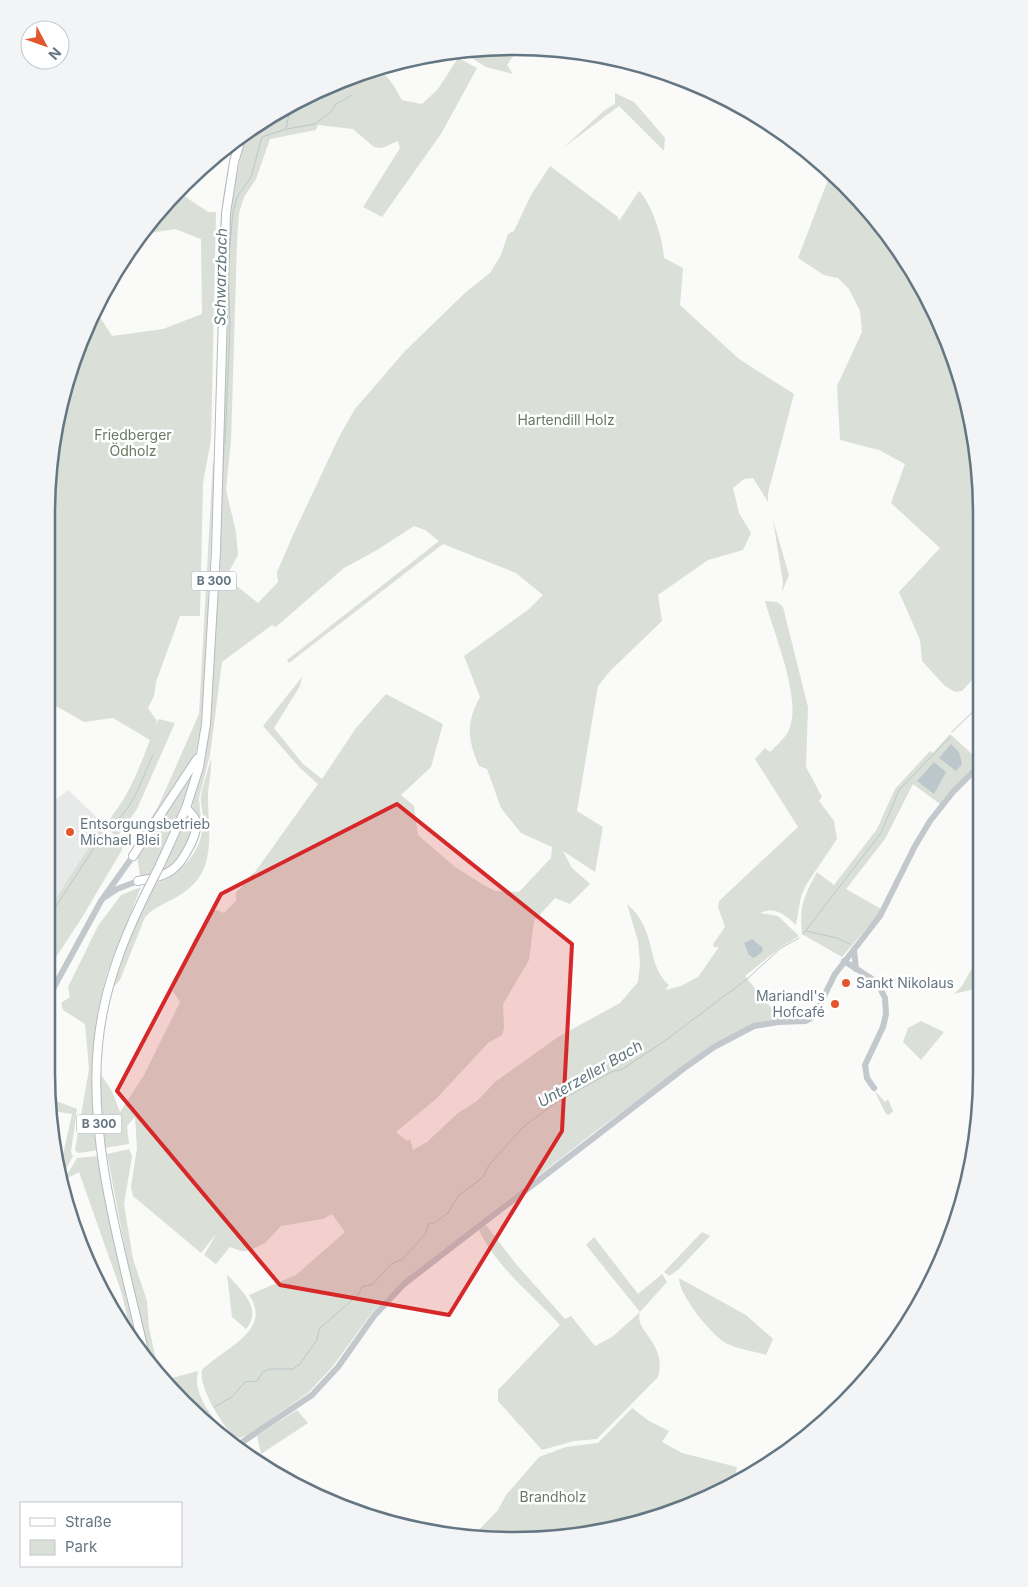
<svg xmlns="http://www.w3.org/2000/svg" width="1028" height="1587" font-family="Inter,sans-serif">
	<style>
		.built { fill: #e8e9e9 }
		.green { fill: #dadfd7 }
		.water { fill: #bbc7cb }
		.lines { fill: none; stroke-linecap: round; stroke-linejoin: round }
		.stream { stroke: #bbc7cb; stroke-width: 1 }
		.major-casing { stroke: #b5babe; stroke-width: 10 }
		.minor { stroke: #c3c8cc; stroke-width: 6 }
		.major { stroke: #fff; stroke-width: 8 }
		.major-bridge-casing { stroke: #b5babe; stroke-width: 10; stroke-linecap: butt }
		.major-bridge { stroke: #fff; stroke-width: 8 }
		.marked { fill: #d62828; fill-opacity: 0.2; stroke: #d62828; stroke-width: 4; stroke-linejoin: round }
		.poi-dot { fill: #e4572e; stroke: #fff; stroke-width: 2 }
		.labels { text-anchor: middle; stroke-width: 5; stroke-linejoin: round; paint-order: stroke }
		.shield { fill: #fff; stroke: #939fa8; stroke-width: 1 }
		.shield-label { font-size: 12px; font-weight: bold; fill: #657683 }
		.park-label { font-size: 14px; fill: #687a64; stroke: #fff }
		.poi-label { font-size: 14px; fill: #657683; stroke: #fff; text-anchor: start }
		.water-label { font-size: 15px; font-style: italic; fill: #60757c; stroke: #fff }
		.rim { fill: none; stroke: #657683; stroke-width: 2.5 }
	</style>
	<rect width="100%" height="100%" fill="#fafaf8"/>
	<!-- built -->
	<polygon class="built" points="68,790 104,824 47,912 48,806"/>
	<!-- green -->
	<g class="green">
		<polygon points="483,47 519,48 507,65 513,74 486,67 461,51"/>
		<path d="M458,58L477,68L441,134L382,217L363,207L400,148L398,141L382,148L374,147L353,129L318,125L316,130L270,139L256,179L244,197L239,213L237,242L231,441L226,490L236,532L238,555L226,577L258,603L278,582L277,572L293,535L339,437L355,409L405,351L466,292L490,273L501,255L508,234L514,231L531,195L550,166L618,217L619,221L639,191C652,204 663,239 664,258L683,268L680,305L739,359L794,394L768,493V502L753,478L744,479L733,488L739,513L751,533L743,550L708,560L658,595L662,621L610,671L598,686L577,811L603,827L595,872L563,851L572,868L590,884L570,904L555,898L534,921L529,960L503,1004L504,1028L502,1035L488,1043L436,1099L396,1132L407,1141L410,1139L413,1150L427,1142L458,1113L477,1101L495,1082L558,1037L620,1003L638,982L640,963L638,941L627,904C658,930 645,964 669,985L665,990L681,986L698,977L719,947H714L713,944L725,927L718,907L719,901L798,827L755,759L765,748L770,752C776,746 784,739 788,732C804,702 773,632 765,601L777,602L783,607L808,707L806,767L822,797L819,801L834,821L837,839L806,885L801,896L796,925C785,915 776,906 760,913L778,916L799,936L781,947L745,976L780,1019L754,1024L713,1044L588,1137L403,1282L371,1314L333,1366L309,1392L250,1434L237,1439C224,1429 198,1387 202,1370C222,1349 274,1331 249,1295L296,1275L345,1232L332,1214L323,1219L281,1226L265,1243L249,1251H241L230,1247L216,1264L204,1255L217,1233L201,1253L133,1196L131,1187L137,1148L135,1117L127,1126L129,1144L105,1148L100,1100V1073L112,1091L120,1112L144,1075L180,1002L173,991L194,939L211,912L214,909L224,913L236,901V892C245,886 246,878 255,872L318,784L300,768L263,726L302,677L300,686L274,728L303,764L322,779L356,728L386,694L443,724L431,767L401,795L414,806L418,835L455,867L482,884L495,891L519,892L551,858L552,847L521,833L501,808L487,769L479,766C467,738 466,723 480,697L464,656L529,609L543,595L516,573L443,544L289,663L287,660L439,541L425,530L414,526L377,550L344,568L278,625L276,627L272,625L222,662L210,755L199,798L201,820L199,821L192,806L206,749L209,725C217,613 220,500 223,388C226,302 223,215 247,132L307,95L372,70C387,70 395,88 402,100L422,104L438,89Z"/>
		<polygon points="615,93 634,102 665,138 664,151 619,106 563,148 605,110 615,104"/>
		<path d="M238,138L222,235L220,234C221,201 227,171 235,139Z"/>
		<polygon points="831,172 885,229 933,307 966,393 981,484 980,671 962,691 955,692 945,686 922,661 920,640 899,592 940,548 891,503 905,464 879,450 840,440 837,386 862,332 860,311 849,289 838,278 824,275 798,258"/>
		<path d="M177,191L208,212H216L211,440L203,483L200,616H180L156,682L154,696L148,708L157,721L154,728L159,719L174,723V725L137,809L117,837L104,826C127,800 138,772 150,740L113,718L84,722L49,702L50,453L94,308L112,336L163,329L202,314L201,239L175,229L143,234L162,206Z"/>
		<path d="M213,461L215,466C213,513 210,560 208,608C207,657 207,716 193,764L134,849L132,847L158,807L199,714Z"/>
		<polygon points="773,520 789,575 782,592 783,582"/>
		<path d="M950,734L974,756L978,764L940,804L913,784L885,839L846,889L881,909L877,916L842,957L802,934C799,906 804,896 817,872L834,885L877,829L895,789L930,751L933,753Z"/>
		<path d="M211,758C212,772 208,784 208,797C208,828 217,868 187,890C174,901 157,904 145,917L120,980L112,989L132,930L154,884C180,875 202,852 203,824C204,814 200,806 201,796C203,784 208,771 211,758Z"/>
		<path d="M192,776C194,799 162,853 149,875L140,876L137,855Z"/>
		<polygon points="188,812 192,817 195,829 176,864 160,873"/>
		<polygon points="100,830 122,846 122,850 81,919 47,971 47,912"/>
		<polygon points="141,887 107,973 99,1007 94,1045 99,1150 78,1153 75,1150 89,1069 85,1024 63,1010 61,1003 70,997 68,987 98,926 121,895"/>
		<polygon points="979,956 978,988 954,994 962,986"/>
		<polygon points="921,1021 944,1032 921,1060 903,1042 908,1028"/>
		<polygon points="874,1090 885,1102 888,1099 893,1111 889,1115 886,1114"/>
		<polygon points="51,1099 77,1109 71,1152 73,1156 63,1175 61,1164 72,1114 53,1111"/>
		<polygon points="129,1149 132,1156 124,1204 133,1259 147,1301 149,1328 158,1368 150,1359 127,1259 107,1154"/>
		<polygon points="100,1156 141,1350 133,1341 121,1291 79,1172 64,1180 77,1158"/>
		<path d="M486,1225L516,1264L565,1319L571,1316L595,1346L612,1337L640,1312L586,1245L594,1237L638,1294L662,1274L667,1282L640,1312C633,1331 668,1343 658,1377L597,1439L574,1441L542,1450L498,1401V1390L560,1325C533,1295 496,1267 479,1230Z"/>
		<polygon points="702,1232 710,1236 679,1269 669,1276 664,1272"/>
		<path d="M227,1274C240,1290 264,1308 246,1329L232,1317Z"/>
		<path d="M679,1278L746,1315L773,1339L766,1355C753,1351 736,1349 724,1342C710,1333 679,1295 679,1278Z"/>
		<path d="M198,1371C191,1396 217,1422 232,1441V1445L168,1379Z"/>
		<polygon points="632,1408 649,1421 669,1431 662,1442 682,1453 737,1467 734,1480 635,1525 514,1541 475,1534 498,1510 506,1495 539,1457 566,1447 598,1443"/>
		<polygon points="297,1410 308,1423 261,1454 257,1436"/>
	</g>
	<!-- water -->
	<g class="water">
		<polygon points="951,744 959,752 962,764 956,771 939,758"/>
		<polygon points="934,762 946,772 934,794 917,781"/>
		<polygon points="752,939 763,948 762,952 754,958 749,955 744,943"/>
	</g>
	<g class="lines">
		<!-- stream -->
		<g class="stream">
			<polyline points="287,129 315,124 331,112 336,104 352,95"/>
			<polyline points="225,444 230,325 228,265 233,212 237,197 251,177 262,137 286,129 291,104"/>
			<polyline points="221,508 224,448"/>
			<polyline points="952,732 980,705"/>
			<path d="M107,827C133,813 141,780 153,755"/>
			<polyline points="47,920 103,834"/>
			<polyline points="806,931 837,938 850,944"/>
			<polyline points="803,934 881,833 899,790 950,737"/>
			<polyline points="214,1407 232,1397 245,1382 257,1381 263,1372 269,1369 293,1369 300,1364 317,1340 319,1329 359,1294 362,1287 373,1284 391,1264 403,1259 426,1233 429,1223 434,1223 448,1213 458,1196 483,1177 489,1165 523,1127 557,1102 613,1071 621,1070 663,1042 747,979 781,948 799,938"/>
			<polyline points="202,1415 208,1411"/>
		</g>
		<!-- major casing -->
		<g class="major-casing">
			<g id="major">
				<polyline points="133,856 197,759"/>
				<polyline points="160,865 186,808 199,767 206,724 216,551 226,213 234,162 242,135"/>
				<path d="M138,881C149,879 162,877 172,870C182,863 199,834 196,821C194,816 190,812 186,808"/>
				<path d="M144,897C121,944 103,992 98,1045C88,1145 123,1257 145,1355"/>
			</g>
		</g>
		<!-- minor -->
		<g class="minor">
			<polyline points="105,897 117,889 138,881"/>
			<polyline points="854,950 856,969"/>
			<polyline points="844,961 877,982 885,998 886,1014 883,1027 865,1065 867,1078 874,1088"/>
			<polyline points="47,1000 101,901 133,856"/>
			<polyline points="235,1447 312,1395 338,1367 374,1316 404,1284 683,1069 714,1047 754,1026 779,1022 806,1021 814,1016 835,974 880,916 915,846 930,821 953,792 979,766"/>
		</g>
		<!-- major -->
		<use href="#major" class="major"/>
		<!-- major-bridge casing -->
		<g class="major-bridge-casing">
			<polyline id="major-bridge" points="144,897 160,865"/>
		</g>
		<!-- major-bridge -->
		<use href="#major-bridge" class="major-bridge"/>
	</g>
	<!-- marked area -->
	<path class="marked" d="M397,804L572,944L562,1131L449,1315L280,1285L117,1091L221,894Z"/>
	<!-- markers -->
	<g class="poi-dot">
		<circle cx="70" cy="832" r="5"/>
		<circle cx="846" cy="983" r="5"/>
		<circle cx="835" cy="1004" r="5"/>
	</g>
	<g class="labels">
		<!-- shield labels -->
		<g class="shield">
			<rect x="191.5" y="571.5" width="45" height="19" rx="4"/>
			<rect x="76.5" y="1114.5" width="45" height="19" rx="4"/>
		</g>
		<g class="shield-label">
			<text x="214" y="585">B 300</text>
			<text x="99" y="1128">B 300</text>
		</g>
		<!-- park labels -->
		<g class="park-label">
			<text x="566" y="425">Hartendill Holz</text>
			<text x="133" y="440">Friedberger<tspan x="133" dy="16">Ödholz</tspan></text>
			<text x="553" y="1502">Brandholz</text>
		</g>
		<!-- poi labels -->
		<g class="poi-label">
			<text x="80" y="829">Entsorgungsbetrieb<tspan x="80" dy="16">Michael Blei</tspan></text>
			<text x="856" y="988">Sankt Nikolaus</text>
			<text x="825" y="1001" text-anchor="end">Mariandl's<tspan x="825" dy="16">Hofcafé</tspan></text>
		</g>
		<!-- water labels -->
		<g class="water-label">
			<text transform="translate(221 277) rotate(-89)" y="5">Schwarzbach</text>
			<text transform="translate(590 1074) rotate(-30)" y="5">Unterzeller Bach</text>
		</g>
	</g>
	<!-- crop -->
	<path d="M0 0H1028V1587H0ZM514 55H514A459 459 0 0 1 973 514V1073A459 459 0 0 1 514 1532H514A459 459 0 0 1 55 1073V514A459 459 0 0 1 514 55Z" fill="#f3f4f5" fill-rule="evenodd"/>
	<path class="rim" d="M514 55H514A459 459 0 0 1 973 514V1073A459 459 0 0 1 514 1532H514A459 459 0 0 1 55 1073V514A459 459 0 0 1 514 55Z"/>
	<!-- legend -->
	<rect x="20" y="1502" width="162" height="65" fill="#ffffff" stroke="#c1c8cd"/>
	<rect x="30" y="1518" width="25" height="8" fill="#ffffff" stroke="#c1c8cd"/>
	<text x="65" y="1527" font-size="15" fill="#657683">Straße</text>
	<rect x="30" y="1540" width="25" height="15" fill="#dadfd7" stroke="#c1c8cd"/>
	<text x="65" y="1552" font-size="15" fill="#657683">Park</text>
	<!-- north arrow -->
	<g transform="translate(45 45) rotate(131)"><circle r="24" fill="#ffffff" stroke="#c1c8cd"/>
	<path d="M0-4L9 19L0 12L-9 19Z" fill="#e4572e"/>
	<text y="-8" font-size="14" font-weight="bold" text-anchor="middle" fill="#657683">N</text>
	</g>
</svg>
